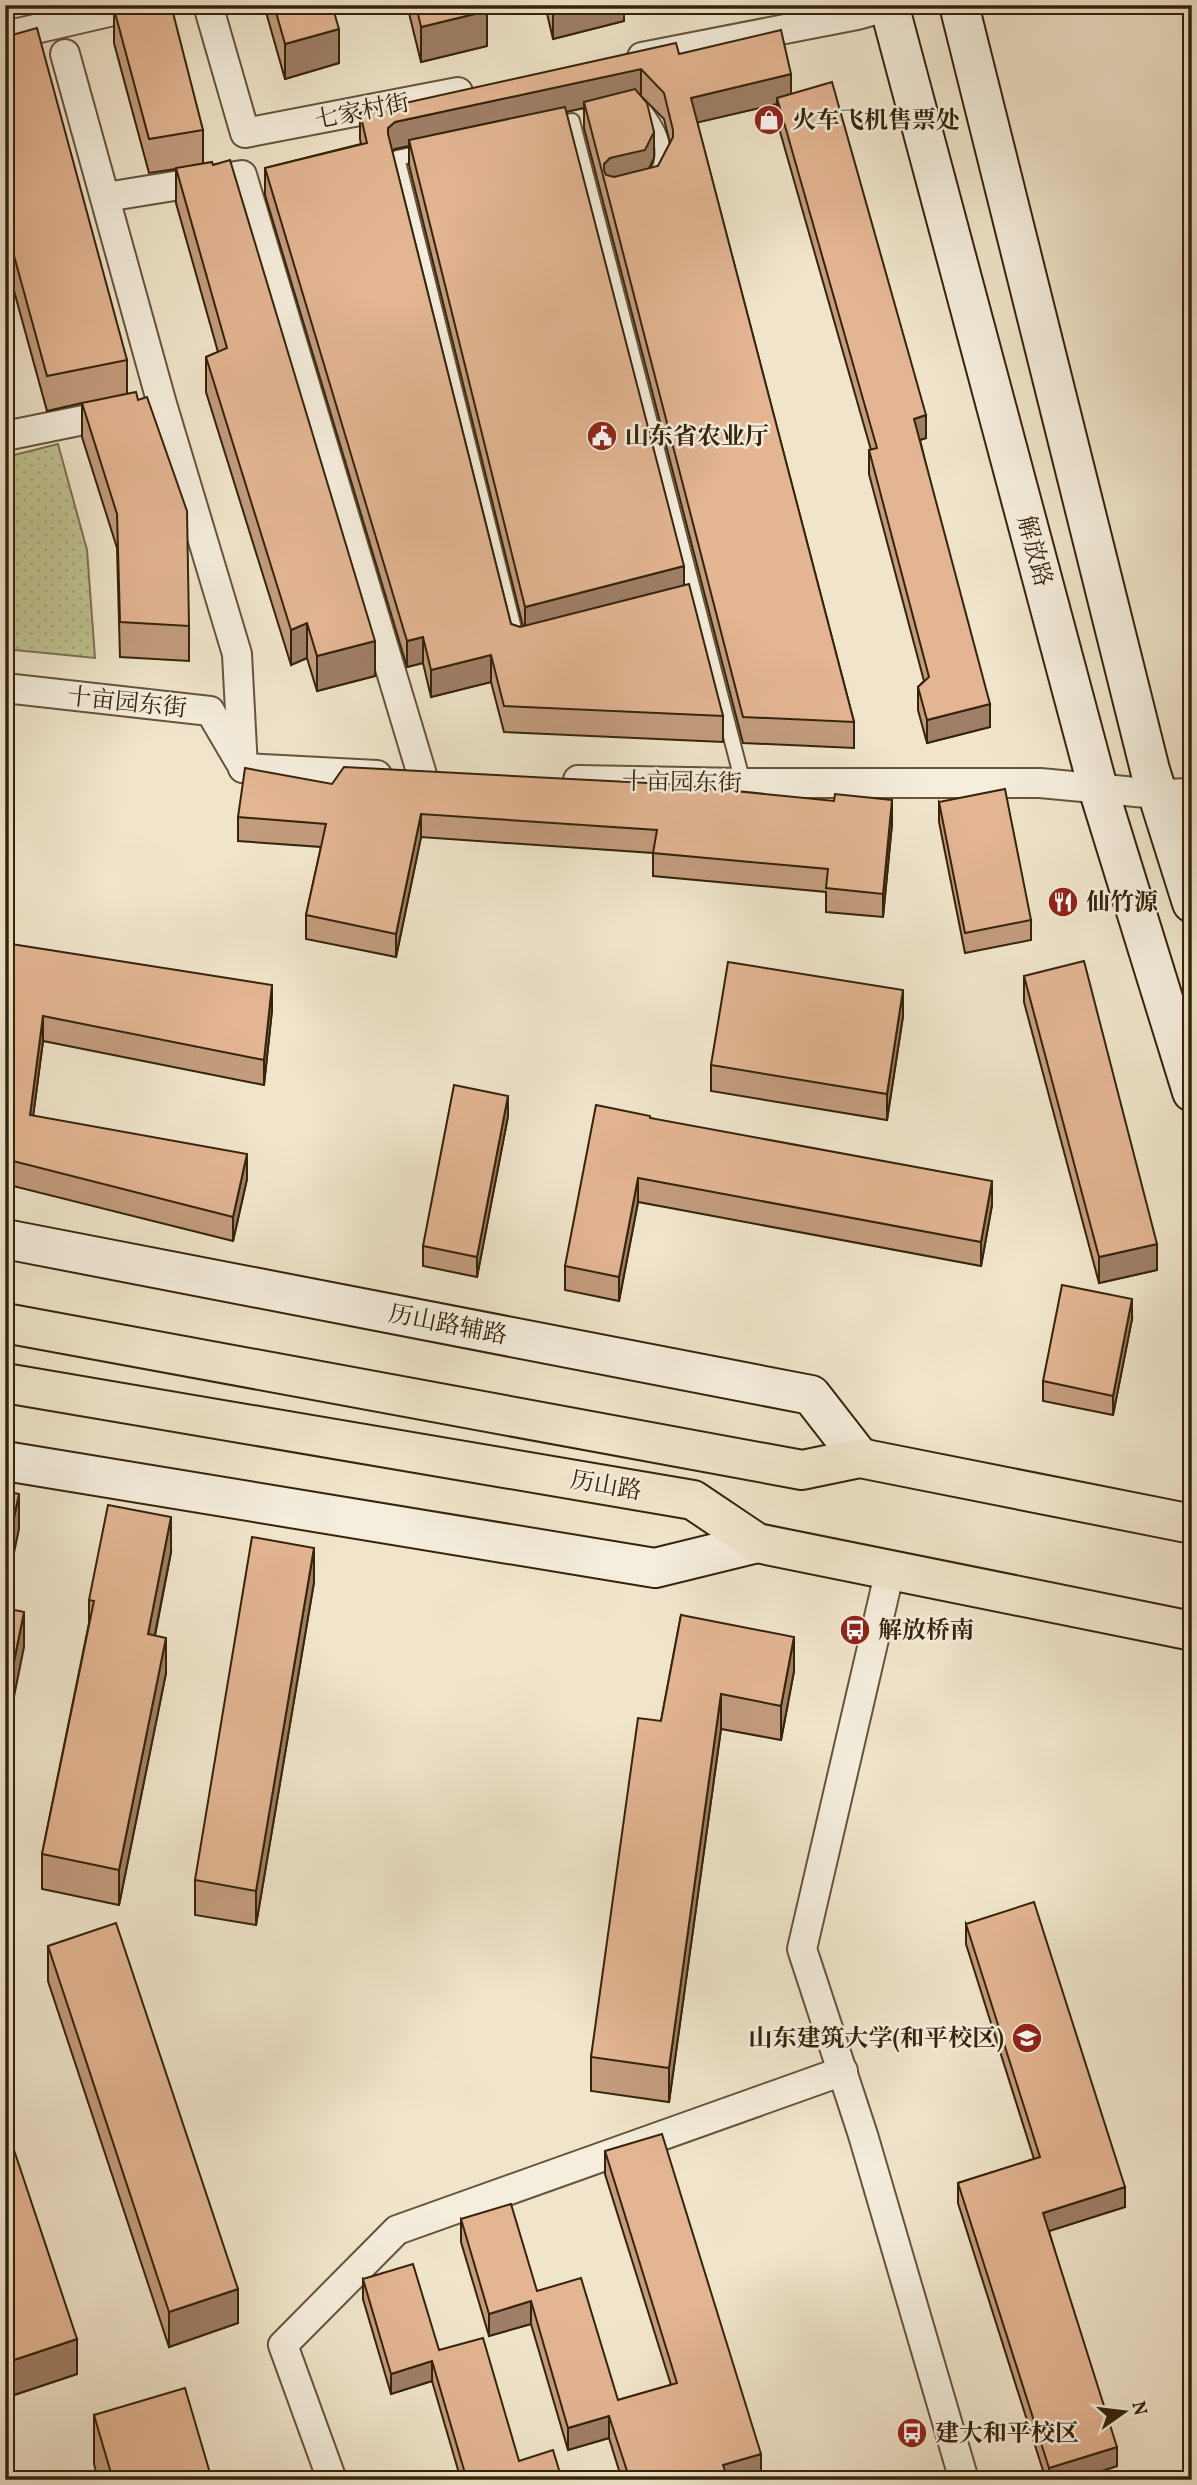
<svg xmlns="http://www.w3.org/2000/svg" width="1197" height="2485" font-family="Vollkorn,'Noto Serif SC',serif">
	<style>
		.park { fill: url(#park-dots); stroke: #7a734f; stroke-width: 2 }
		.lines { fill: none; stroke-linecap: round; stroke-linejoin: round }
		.lane-casing { stroke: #64543b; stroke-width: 18 }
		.street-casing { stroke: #64543b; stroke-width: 32 }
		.secondary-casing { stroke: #35230b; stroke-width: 42 }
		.primary-casing { stroke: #35230b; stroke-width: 42 }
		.lane { stroke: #f5eedd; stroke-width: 14 }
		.street { stroke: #f5eedd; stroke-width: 28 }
		.secondary { stroke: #f5eedd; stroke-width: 38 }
		.primary { stroke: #f0e5cb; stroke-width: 38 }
		.wall { fill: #c39c7e; stroke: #35230b; stroke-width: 2; fill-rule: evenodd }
		.shaded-wall { fill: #9f7f67; stroke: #35230b; stroke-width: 2 }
		.building { fill: #e3b593; stroke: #35230b; stroke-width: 2 }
		.labels { text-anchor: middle; stroke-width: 5; stroke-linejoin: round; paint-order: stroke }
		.street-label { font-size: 24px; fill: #35230b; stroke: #f5eedd }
		.poi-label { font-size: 24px; font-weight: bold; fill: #35230b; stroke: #f5eedd; text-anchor: start }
	</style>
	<defs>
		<pattern id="park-dots" width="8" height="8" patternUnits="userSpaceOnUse" patternTransform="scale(1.75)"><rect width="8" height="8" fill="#c0c393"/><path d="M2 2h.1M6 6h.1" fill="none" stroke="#a6a77d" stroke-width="1.8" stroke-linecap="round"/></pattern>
	</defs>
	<rect width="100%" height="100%" fill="#f0e5cb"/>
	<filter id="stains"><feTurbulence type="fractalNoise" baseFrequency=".00286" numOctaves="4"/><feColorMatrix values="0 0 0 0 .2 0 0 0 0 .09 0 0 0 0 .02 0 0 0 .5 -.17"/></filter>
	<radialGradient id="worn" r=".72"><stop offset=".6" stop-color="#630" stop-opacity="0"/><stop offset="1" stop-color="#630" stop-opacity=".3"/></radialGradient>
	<!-- park -->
	<polygon class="park" points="58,444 87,550 95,658 5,649 6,457"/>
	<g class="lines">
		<!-- lane casing -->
		<g class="lane-casing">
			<g id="lane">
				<path d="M641,106C657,127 670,147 658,173"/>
				<polyline points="551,126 572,121 743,783"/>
				<polyline points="425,152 397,158 517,641"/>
			</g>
		</g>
		<!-- street casing -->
		<g class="street-casing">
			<g id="street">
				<polyline points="208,5 245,133 458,92"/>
				<polyline points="5,36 139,5"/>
				<polyline points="65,54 162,404 237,654 243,768"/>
				<polyline points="642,57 857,15 889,6"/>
				<polyline points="106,197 242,175 423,778"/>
				<polyline points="5,436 118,413"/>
				<polyline points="5,688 210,711 240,762"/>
				<polyline points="243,768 377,775"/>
				<polyline points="578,780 743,783 1040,783 1157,794 1192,793"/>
				<polyline points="890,1570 802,1949 863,2135 964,2480"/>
				<polyline points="332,2480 283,2345 397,2230 843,2071"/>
			</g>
		</g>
		<!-- secondary casing -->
		<g class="secondary-casing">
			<g id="secondary">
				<polyline points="889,5 1098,788 1192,1092"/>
				<polyline points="959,5 1150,770 1192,903"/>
				<polyline points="5,1239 811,1395 860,1458"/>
				<polyline points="5,1461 655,1568 757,1543"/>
			</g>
		</g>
		<!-- primary casing -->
		<g class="primary-casing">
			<g id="primary">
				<polyline points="5,1323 802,1470 860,1458 1192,1524"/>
				<polyline points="5,1383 693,1500 757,1543 1192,1631"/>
			</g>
		</g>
		<!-- lane -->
		<use href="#lane" class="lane"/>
		<!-- street -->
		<use href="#street" class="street"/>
		<!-- secondary -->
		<use href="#secondary" class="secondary"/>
		<!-- primary -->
		<use href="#primary" class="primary"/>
	</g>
	<!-- wall -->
	<g class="wall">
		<polygon points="264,5 332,5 339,63 285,79"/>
		<polygon points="407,5 486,5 487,46 421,62"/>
		<polygon points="545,5 624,5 624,21 553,39"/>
		<polygon points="114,9 203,130 203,163 375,676 317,691 307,658 291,665 206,392 206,357 218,352 176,203 176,169 149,173 114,43"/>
		<polygon points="5,37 127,360 127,393 189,626 189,661 120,657 117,548 82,437 82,403 47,411 5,258"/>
		<path d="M679,54L791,94L926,438L920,440L990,727L927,743L918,710V687L924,681L869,474V450H871L777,121V104L697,122L854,722V748L743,743L584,128V108L566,112L684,585L723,716V742L504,732L491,682L431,697L423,663L407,667L265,195V168L361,144L360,139V113ZM641,96L664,119L670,143L658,166L649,169L654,158ZM409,146V165L523,626L520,627L511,624L392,151L395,149Z"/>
		<polygon points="332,784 892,824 883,917 826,912 826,892 653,876 653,853 421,837 396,957 306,939 306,915 321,847 238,841 238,817"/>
		<polygon points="939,802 1031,920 1031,940 965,953 939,822"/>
		<polygon points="5,943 272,1010 264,1085 43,1041 33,1116 247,1179 233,1241 5,1184"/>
		<polygon points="1024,976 1157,1270 1099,1283 1024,1002"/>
		<polygon points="903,1016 887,1120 711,1091 711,1065"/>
		<polygon points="508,1116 477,1277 423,1266 423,1246"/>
		<polygon points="650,1118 992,1205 981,1266 638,1202 619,1301 565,1290 565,1266"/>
		<polygon points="1132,1319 1113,1415 1043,1401 1043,1381"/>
		<polygon points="171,1552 155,1636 166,1673 119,1905 42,1889 42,1854 89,1623 89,1600"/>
		<polygon points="314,1582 256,1925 195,1915 195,1880"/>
		<polygon points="681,1615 794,1671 781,1740 721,1729 669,2102 591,2091 591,2057 661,1721"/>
		<polygon points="966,1924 1125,2207 1049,2231 1117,2466 1075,2480 1046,2480 958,2203 958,2183 1034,2159 966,1944"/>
		<polygon points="48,1946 238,2323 169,2347 48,1981"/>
		<polygon points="5,2123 77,2374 8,2397 5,2389"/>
		<polygon points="605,2151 761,2476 750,2480 622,2480 609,2438 568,2450 531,2324 489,2336 461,2242 461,2219 537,2291 618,2400 671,2385 605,2174"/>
		<polygon points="363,2279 439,2350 519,2461 562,2480 461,2480 432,2381 391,2394 363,2299"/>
		<polygon points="94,2415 212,2480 98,2480 94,2464"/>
	</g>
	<!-- shaded-wall -->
	<g class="shaded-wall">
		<polygon points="624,5 624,21 553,39 553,6"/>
		<polygon points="487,11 487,46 421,62 421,27"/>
		<polygon points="339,29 339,63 285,79 285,44"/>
		<polygon points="641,69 641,96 584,102 584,108 410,145 409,140 409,146 395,149 388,155 388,128 395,122"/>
		<polygon points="791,74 791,101 777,98 777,104 691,124 691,98"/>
		<polygon points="654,132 654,158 645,177 604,179 604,164 610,158"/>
		<polygon points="926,415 926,438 914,442 914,419"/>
		<polygon points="684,566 684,592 525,632 525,607"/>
		<polygon points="307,623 307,658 291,665 291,630"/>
		<polygon points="423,637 423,663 407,667 407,641"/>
		<polygon points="375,641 375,676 317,691 317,656"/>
		<polygon points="491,655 491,682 431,697 431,670"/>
		<polygon points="990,704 990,727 927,743 927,720"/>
		<polygon points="892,800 892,824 883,917 883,894"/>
		<polygon points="421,814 421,837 396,957 396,934"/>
		<polygon points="272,985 272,1010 264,1085 264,1060"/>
		<polygon points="903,990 903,1016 887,1120 887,1094"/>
		<polygon points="43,1016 43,1041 30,1140 30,1115"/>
		<polygon points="508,1096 508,1116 477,1277 477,1257"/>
		<polygon points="247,1154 247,1179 233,1241 233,1217"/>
		<polygon points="638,1178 638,1202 619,1301 619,1277"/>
		<polygon points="992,1181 992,1205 981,1266 981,1242"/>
		<polygon points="1157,1244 1157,1270 1099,1283 1099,1257"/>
		<polygon points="1132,1299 1132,1319 1113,1415 1113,1396"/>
		<polygon points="19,1494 19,1529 5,1595 5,1560"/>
		<polygon points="171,1517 171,1552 148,1669 148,1634"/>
		<polygon points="314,1548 314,1582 256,1925 256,1891"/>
		<polygon points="24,1612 24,1647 5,1741 5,1706"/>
		<polygon points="794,1637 794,1671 781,1740 781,1706"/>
		<polygon points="166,1638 166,1673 119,1905 119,1870"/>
		<polygon points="721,1694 721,1729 669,2102 669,2068"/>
		<polygon points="1125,2187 1125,2207 1043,2233 1043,2213"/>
		<polygon points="238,2289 238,2323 169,2347 169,2312"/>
		<polygon points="531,2301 531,2324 489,2336 489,2314"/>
		<polygon points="77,2339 77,2374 8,2397 8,2362"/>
		<polygon points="432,2361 432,2381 391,2394 391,2374"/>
		<polygon points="609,2416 609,2438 568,2450 568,2428"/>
		<polygon points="1117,2447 1117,2466 1075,2480 1049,2480 1049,2468"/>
		<polygon points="761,2454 761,2476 750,2480 723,2480 723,2465"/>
		<polygon points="510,2476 510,2480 496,2480"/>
	</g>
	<!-- building -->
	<g class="building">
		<polygon points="127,5 171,5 203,130 149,139 114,9"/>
		<polygon points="274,5 332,5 339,29 285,44"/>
		<polygon points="416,5 486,5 487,11 421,27"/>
		<polygon points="37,28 127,360 47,376 5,223 5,37"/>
		<polygon points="781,30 791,74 691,98 854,722 743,717 584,102 635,89 647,103 654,132 645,150 610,158 604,164 604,170 606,175 614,177 658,166 673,137 673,130 664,93 641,69 395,122 388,128 388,134 511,624 520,627 689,584 723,716 504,706 491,655 431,670 423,637 407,641 265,168 367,143 360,113 676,43 679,54"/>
		<polygon points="832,82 926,415 914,419 990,704 927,720 918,687 929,677 869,450 877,448 777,98"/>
		<polygon points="565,107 684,566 525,607 409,140"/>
		<polygon points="230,160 375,641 317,656 307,623 291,630 206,357 227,348 176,168 212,162 213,165"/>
		<polygon points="136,392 138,400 147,397 187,511 189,626 120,622 117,514 82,403"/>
		<polygon points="344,767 667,784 834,801 835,794 892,800 883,894 826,888 828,869 653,853 657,830 421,814 396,934 306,915 326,824 238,817 245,768 332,784"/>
		<polygon points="1005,789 1031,920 965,933 939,802"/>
		<polygon points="5,943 272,985 264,1060 43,1016 30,1115 247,1154 233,1217 5,1159"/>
		<polygon points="1084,961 1157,1244 1099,1257 1024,976"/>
		<polygon points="728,962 903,990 887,1094 711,1065"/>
		<polygon points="454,1085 508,1096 477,1257 423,1246"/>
		<polygon points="596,1105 650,1116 650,1118 992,1181 981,1242 638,1178 619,1277 565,1266"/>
		<polygon points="1062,1285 1132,1299 1113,1396 1043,1381"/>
		<polygon points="5,1491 19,1494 5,1560"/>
		<polygon points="108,1505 171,1517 148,1634 166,1638 119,1870 42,1854 94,1601 89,1600"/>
		<polygon points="252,1537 314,1548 256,1891 195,1880"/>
		<polygon points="5,1608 24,1612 5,1706"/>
		<polygon points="681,1615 794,1637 781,1706 721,1694 669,2068 591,2057 638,1718 661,1721"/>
		<polygon points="1034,1902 1125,2187 1043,2213 1117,2447 1049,2468 958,2183 1040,2157 966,1924"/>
		<polygon points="116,1923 238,2289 169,2312 48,1946"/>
		<polygon points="5,2123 77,2339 8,2362 5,2354"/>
		<polygon points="662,2134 761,2454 723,2465 728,2480 630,2480 609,2416 568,2428 531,2301 489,2314 461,2219 511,2204 537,2291 581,2278 618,2400 677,2383 605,2151"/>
		<polygon points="413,2264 439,2350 483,2338 519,2461 553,2450 562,2480 511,2480 510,2476 496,2480 467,2480 432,2361 391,2374 363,2279"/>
		<polygon points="185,2388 212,2480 113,2480 94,2415"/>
	</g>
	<!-- icons -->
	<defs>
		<g id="shop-disc" transform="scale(1.575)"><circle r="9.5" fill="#8f2418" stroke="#f5eedd"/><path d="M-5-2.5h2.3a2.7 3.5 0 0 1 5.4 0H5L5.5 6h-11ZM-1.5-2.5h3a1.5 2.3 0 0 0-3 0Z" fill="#fff"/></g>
		<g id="civic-disc" transform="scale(1.575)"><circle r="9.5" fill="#8f2418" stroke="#f5eedd"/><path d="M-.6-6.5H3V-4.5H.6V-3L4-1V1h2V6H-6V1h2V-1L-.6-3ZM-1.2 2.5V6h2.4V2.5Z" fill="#fff"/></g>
		<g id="restaurant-disc" transform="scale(1.575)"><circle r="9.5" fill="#8f2418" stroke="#f5eedd"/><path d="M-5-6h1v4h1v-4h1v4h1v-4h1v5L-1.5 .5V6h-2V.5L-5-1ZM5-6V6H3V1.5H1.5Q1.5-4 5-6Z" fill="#fff"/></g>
		<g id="bus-disc" transform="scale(1.575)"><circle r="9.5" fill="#8f2418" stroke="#f5eedd"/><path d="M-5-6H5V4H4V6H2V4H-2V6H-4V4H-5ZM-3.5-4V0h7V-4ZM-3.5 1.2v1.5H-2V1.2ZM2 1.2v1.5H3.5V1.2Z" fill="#fff"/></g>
		<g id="university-disc" transform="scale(1.575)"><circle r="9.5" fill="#8f2418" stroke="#f5eedd"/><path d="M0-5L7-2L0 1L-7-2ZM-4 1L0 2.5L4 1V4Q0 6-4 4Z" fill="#fff"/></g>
	</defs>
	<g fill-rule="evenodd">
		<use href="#shop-disc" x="769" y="120"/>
		<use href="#civic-disc" x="602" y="436"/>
		<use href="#restaurant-disc" x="1063" y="902"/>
		<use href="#bus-disc" x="855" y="1630"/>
		<use href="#university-disc" x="1027" y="2038"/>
		<use href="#bus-disc" x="912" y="2433"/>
	</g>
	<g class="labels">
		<!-- street labels -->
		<g class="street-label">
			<text transform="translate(362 111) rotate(-11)" y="8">七家村街</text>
			<text transform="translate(1035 551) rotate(75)" y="8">解放路</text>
			<text transform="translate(127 702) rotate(6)" y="8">十亩园东街</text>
			<text transform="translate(682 782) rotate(1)" y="8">十亩园东街</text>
			<text transform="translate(448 1324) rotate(11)" y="8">历山路辅路</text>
			<text transform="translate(606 1485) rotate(10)" y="8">历山路</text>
		</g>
		<!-- poi labels -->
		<g class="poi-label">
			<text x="792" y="128">火车飞机售票处</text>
			<text x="625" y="444">山东省农业厅</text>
			<text x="1086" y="910">仙竹源</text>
			<text x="878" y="1638">解放桥南</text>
			<text x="1004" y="2046" text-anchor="end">山东建筑大学(和平校区)</text>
			<text x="935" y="2441">建大和平校区</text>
		</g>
	</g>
	<!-- margin -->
	<rect width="1197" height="2485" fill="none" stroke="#f0e5cb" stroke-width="28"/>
	<rect x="7" y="7" width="1183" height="2471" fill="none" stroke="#35230b" stroke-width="3.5"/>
	<rect x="14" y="14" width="1169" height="2457" fill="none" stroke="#35230b" stroke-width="2"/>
	<!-- north arrow -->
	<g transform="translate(1124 2412) rotate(76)" stroke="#f5eedd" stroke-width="5" paint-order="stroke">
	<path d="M0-5L12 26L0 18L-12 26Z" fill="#35230b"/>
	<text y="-10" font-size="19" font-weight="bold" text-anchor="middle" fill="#35230b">N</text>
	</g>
	<rect width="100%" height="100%" filter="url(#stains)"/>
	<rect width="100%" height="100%" fill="url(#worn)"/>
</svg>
